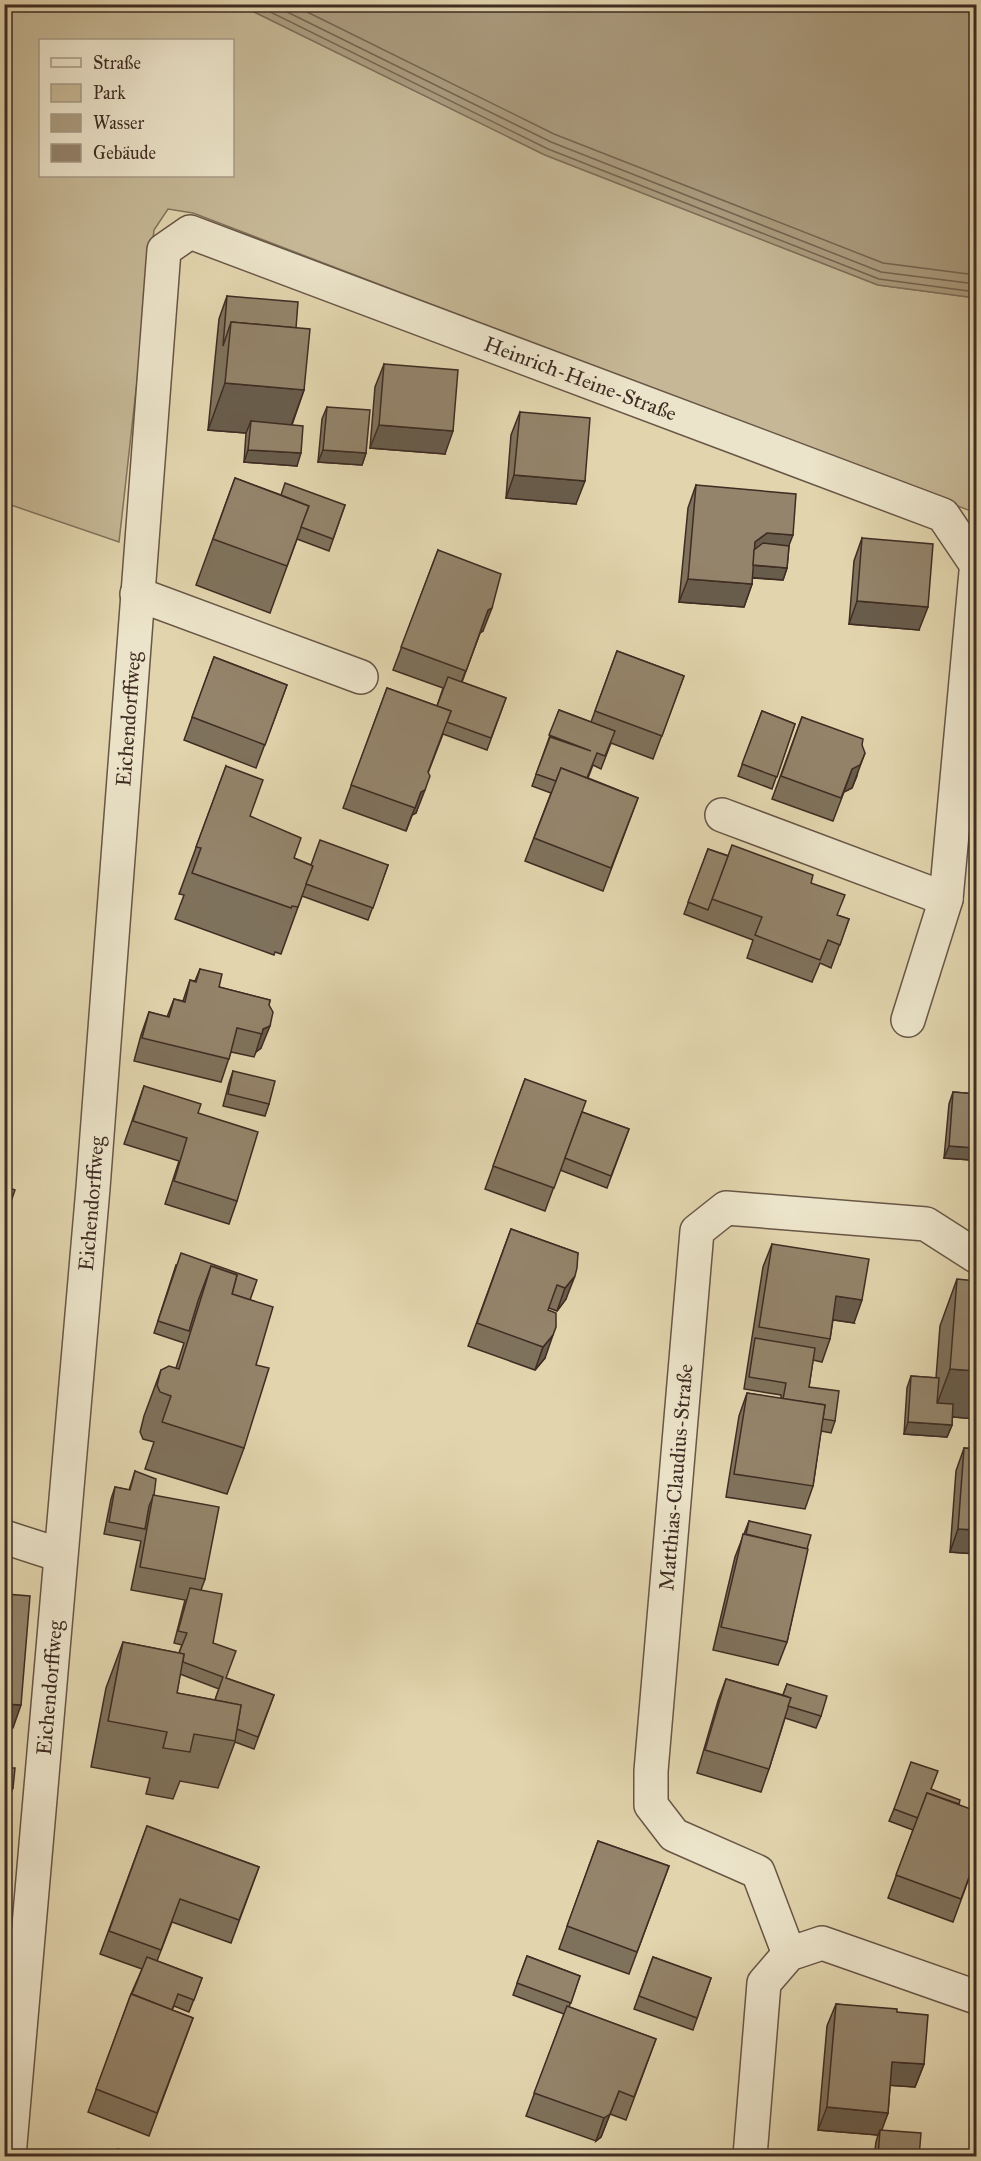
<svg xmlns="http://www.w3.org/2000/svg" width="981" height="2161" font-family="'IM FELL Great Primer',serif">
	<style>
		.green { fill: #c6b896; stroke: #82725c; stroke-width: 1.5; fill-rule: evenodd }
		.water { fill: #ab9c7f; stroke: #806f5a; stroke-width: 1.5 }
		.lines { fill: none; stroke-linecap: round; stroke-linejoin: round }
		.shore { stroke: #756451; stroke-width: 1.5 }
		.minor-casing { stroke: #685646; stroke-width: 36 }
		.minor { stroke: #ece4ca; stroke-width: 33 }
		.wall { fill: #7f725c; stroke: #3f2c23; stroke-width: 1.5; fill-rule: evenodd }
		.shaded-wall { fill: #685c4b; stroke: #3f2c23; stroke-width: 1.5 }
		.building { fill: #94846b; stroke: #3f2c23; stroke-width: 1.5 }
		.labels { text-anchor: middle; stroke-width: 5; stroke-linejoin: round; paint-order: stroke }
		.street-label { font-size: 21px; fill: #3f2c23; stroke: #ece4ca }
	</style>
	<rect width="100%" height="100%" fill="#e2d5ae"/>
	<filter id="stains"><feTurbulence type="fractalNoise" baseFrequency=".00333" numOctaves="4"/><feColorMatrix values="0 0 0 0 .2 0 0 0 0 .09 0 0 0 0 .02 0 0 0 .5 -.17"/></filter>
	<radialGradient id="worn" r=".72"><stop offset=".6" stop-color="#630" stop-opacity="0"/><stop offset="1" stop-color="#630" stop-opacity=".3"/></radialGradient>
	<!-- green -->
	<path class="green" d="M5,5H240L545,155L878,285L976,298V513L193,213L168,209L154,230L119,542L5,503ZM40,40H232V176H40Z"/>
	<!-- water -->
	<polygon class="water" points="240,5 976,5 976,298 878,285 545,155"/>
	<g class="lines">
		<!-- shore -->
		<g class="shore">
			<polyline points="254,4 548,149 879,279 976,292"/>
			<polyline points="271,4 551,142 881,272 976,284"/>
			<polyline points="291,4 554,134 883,263 976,275"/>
		</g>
		<!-- minor casing -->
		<g class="minor-casing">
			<g id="minor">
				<polyline points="137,594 361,677"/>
				<polyline points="722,815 946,899"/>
				<polyline points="908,1020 946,899 976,572"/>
				<polyline points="4,1537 60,1555"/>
				<path id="s1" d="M789,1954L758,1872L674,1835L651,1805V1771L697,1231L726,1208L926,1224L976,1256"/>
				<path id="s2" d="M9,2156L93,1188L164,250L190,232L943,515L976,564"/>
				<polyline points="750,2156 764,1983 789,1954 822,1943 976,1997"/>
			</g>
		</g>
		<!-- minor -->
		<use href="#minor" class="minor"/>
	</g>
	<!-- wall -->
	<g class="wall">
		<polygon points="227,296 296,328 304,390 292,425 297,466 244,462 246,433 208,430 219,319"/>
		<polygon points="384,364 445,454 370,448 375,387"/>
		<polygon points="327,407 366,453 362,465 318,462 322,419"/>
		<polygon points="520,412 576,504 506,498 511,435"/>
		<polygon points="235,478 281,495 345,505 329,551 297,539 270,613 196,585"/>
		<polygon points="696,485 789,546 787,568 783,580 752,578 752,584 744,607 679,602 688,508"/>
		<polygon points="862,538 919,630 849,624 854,561"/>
		<polygon points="438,550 483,631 480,633 462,682 506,698 487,750 443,734 428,773 416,813 412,815 406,831 343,808 387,688 437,706 443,688 393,670"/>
		<polygon points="617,651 684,676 653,759 611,743 601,769 593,765 588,778 638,798 603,891 525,861 551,793 532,786 559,710 591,722"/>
		<polygon points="214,657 287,685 256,768 184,740"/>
		<polygon points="762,711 795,724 772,789 738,776"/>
		<polygon points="802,717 862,745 857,776 852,788 844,792 833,821 772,799"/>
		<polygon points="226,766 250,816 294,858 311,865 388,865 368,920 302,896 281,954 275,952 274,955 175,919 184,895 179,894"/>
		<polygon points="708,849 811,883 837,915 849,919 831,968 820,963 812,982 747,958 753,940 684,914"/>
		<polygon points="200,969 219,987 270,1000 261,1048 256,1052 254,1057 231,1052 221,1082 134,1061 141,1035 149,1012 167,1017 174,999 183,1001 190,980 195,981"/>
		<polygon points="233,1071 269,1104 265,1116 223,1106 229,1083"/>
		<polygon points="525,1079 582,1112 629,1129 607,1188 560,1170 545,1211 485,1189"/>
		<polygon points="144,1086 198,1113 237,1201 229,1224 165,1204 179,1161 124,1144"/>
		<polygon points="953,1092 976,1094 976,1184 970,1183 972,1159 971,1160 944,1158 949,1104"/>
		<polygon points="511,1229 578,1253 566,1299 557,1311 549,1308 548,1310 545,1358 535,1370 468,1346"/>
		<polygon points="772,1244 854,1323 833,1320 830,1339 822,1362 813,1360 809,1387 835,1421 831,1433 821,1431 813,1486 805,1509 726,1497 739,1416 747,1393 781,1399 781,1395 744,1389 763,1267"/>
		<polygon points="176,1265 250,1300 256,1365 244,1448 227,1494 145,1469 154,1442 143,1439 140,1432 144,1416 161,1370 176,1368 184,1343 154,1333"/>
		<polygon points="957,1279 976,1419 952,1417 952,1425 947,1437 904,1434 907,1388 911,1376 936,1378 940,1326"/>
		<polygon points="964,1448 976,1449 976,1554 950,1552 956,1471"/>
		<path d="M135,1471L154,1495L205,1579L201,1590L213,1643L226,1678L274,1695L254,1749L235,1742L218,1788L180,1781L173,1799L146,1794L150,1778L91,1767L106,1688L123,1642L179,1653L182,1645L174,1643L185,1600L131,1590L141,1541L104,1534L111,1499L115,1487L129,1490ZM180,1674L219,1689L215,1700L177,1693Z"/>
		<polygon points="749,1521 807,1549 787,1642 778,1665 713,1650 735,1557"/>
		<polygon points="726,1679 783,1695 787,1684 821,1716 816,1728 785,1718 769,1769 761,1792 697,1773 718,1701"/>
		<polygon points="931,1789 959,1804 976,1859 953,1922 888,1898 913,1830 889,1821 894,1809"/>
		<polygon points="147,1826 259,1867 231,1943 172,1922 157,1961 202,1978 189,2012 174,2006 172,2010 193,2018 149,2136 88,2112 131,1994 142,1969 100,1954"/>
		<polygon points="598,1841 669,1866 629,1974 559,1949"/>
		<polygon points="527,1956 580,1976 569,2007 656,2039 626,2120 610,2114 601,2137 596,2141 526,2116 564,2014 513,1995"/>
		<polygon points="653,1957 711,1978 693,2030 634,2009"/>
		<polygon points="836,2004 897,2012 924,2064 915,2087 890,2085 888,2113 881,2130 919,2157 874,2157 876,2142 878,2135 818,2130 827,2026"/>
	</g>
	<!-- shaded-wall -->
	<g class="shaded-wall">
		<polygon points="225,383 304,390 287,437 251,421 246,433 208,430"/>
		<polygon points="379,425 453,431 445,454 370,448"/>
		<polygon points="248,450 301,453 297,466 244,462"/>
		<polygon points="323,450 366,453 362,465 318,462"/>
		<polygon points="514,475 585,481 576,504 506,498"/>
		<polygon points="767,533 793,535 784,558 750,562 755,542"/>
		<polygon points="750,565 787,568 783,580 746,577"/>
		<polygon points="688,579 752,584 744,607 679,602"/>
		<polygon points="857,601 928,607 919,630 849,624"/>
		<polygon points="492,608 483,631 480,633 457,694 488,610"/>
		<polygon points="865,753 852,788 844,792 852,769"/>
		<polygon points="425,790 416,813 412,815 406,831 421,792"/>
		<polygon points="270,1026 261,1048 256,1052 263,1029"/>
		<polygon points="949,1146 976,1148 971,1160 944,1158"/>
		<polygon points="976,1164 976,1184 970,1183"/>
		<polygon points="575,1276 566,1299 557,1311 565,1288"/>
		<polygon points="836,1296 862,1300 854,1323 828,1319"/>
		<polygon points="553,1335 545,1358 535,1370 543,1347"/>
		<polygon points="950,1369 976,1371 976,1419 933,1415"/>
		<polygon points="908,1422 952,1425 947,1437 904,1434"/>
		<polygon points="958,1529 976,1530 976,1554 950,1552"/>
		<polygon points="4,1704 21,1705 13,1728 4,1727"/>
		<polygon points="4,1787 13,1788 8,1800 4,1800"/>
		<polygon points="892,2062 924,2064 915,2087 884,2085"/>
		<polygon points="619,2091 601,2137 596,2141 604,2118"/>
		<polygon points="827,2107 888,2113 880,2135 880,2130 878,2135 818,2130"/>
	</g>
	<!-- building -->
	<g class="building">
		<polygon points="227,296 298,302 296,328 231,322 223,346"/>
		<polygon points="231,322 310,329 304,390 225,383"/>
		<polygon points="384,364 458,370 453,431 379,425"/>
		<polygon points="327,407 370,410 366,453 323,450"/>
		<polygon points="520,412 590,418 585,481 514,475"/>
		<polygon points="251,421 303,426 301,453 248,450"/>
		<polygon points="235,478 309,506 287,566 213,539"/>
		<polygon points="285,483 345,505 333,539 301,527 309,506 281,495"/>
		<polygon points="696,485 796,494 793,535 767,533 755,542 752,584 688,579"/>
		<polygon points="862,538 933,544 928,607 857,601"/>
		<polygon points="763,543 789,546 787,568 753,565 754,550"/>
		<polygon points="438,550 501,574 492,608 488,610 466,671 401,647"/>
		<polygon points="617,651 684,676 662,736 595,711"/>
		<polygon points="214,657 287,685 265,745 192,717"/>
		<polygon points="448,677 506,698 491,738 447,722 451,711 437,706"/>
		<polygon points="387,688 451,711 428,772 430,776 425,790 421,792 415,808 351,785"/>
		<polygon points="559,710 615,731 605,756 597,753 587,778 561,768 556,781 536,774 550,737 591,751 549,735"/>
		<polygon points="762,711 795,724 777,777 742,764"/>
		<polygon points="802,717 863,739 862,745 865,753 860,765 852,769 841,798 781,776"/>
		<polygon points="226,766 263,780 250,816 301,838 294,858 313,866 298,907 292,906 291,908 192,873 201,848 196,847"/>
		<polygon points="561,768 638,798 611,868 534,838"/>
		<polygon points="320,840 388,865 373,908 306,884 313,866 311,865"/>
		<polygon points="732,845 813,875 811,883 845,895 837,915 849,919 840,945 828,940 820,960 755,935 762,917 712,899"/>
		<polygon points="708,849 728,856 708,910 688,902"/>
		<polygon points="200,969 222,974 219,987 270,1000 269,1005 273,1012 270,1026 263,1029 262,1034 237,1028 229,1059 142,1038 149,1012 169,1017 174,999 185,1002 190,980 196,982"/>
		<polygon points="233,1071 275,1081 269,1104 228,1094"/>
		<polygon points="525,1079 586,1101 554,1188 493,1166"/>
		<polygon points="144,1086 201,1104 198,1113 258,1132 237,1201 174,1181 187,1138 133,1121"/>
		<polygon points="953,1092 976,1094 976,1148 949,1146"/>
		<polygon points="582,1112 629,1129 611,1176 565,1158"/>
		<polygon points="4,1186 15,1190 4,1222"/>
		<polygon points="511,1229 578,1253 577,1268 575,1276 565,1288 557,1285 548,1310 556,1313 556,1327 553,1335 543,1347 477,1323"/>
		<polygon points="772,1244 869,1259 862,1300 836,1296 830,1339 759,1327"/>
		<polygon points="181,1253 257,1280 250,1300 232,1294 237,1275 211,1266 198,1301 189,1331 158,1321"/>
		<polygon points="211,1266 237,1275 232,1294 273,1307 256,1365 269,1368 244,1448 162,1422 171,1396 160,1392 157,1385 161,1370 169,1366 179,1369"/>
		<polygon points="957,1279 976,1281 976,1371 950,1369"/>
		<polygon points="755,1338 815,1348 809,1387 839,1391 835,1421 823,1419 825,1405 783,1399 786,1383 749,1377"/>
		<polygon points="911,1376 939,1378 937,1403 953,1404 952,1425 908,1422"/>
		<polygon points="747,1393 825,1405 813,1486 734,1474"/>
		<polygon points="964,1448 976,1449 976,1530 958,1529"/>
		<polygon points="135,1471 156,1479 154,1495 149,1506 145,1529 109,1522 115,1487 130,1490"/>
		<polygon points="153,1495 219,1507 205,1579 140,1567"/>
		<polygon points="749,1521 811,1535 807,1549 746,1534"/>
		<polygon points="743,1534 808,1549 787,1642 721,1627"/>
		<polygon points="4,1581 6,1583 6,1594 30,1596 21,1705 4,1704"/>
		<polygon points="190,1588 222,1594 213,1643 236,1651 226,1678 274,1695 258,1737 237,1729 241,1705 215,1700 223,1677 183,1662 184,1654 179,1653 187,1633 178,1631"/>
		<polygon points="123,1642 184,1654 177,1693 241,1705 235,1741 194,1734 190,1752 163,1748 167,1732 108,1721"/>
		<polygon points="726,1679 791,1698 769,1769 705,1750"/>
		<polygon points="787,1684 827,1696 821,1716 788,1706 791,1698 783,1695"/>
		<polygon points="911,1762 938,1771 931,1789 960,1800 959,1804 927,1793 918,1818 894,1809"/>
		<polygon points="4,1768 15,1768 13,1788 4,1787"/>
		<polygon points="927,1793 976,1811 976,1858 961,1899 896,1875"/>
		<polygon points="147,1826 259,1867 239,1920 180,1899 161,1950 109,1931"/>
		<polygon points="598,1841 669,1866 637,1952 567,1926"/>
		<polygon points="527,1956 580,1976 571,2003 517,1983"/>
		<polygon points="147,1957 202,1978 194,2000 178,1994 172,2010 132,1994"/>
		<polygon points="653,1957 711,1978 697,2018 639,1996"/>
		<polygon points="131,1994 193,2018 157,2113 96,2089"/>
		<polygon points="836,2004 897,2009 897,2012 928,2015 924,2064 892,2062 888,2113 827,2107"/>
		<polygon points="567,2006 656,2039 634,2097 619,2091 610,2114 604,2118 534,2093"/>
		<polygon points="880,2130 921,2133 919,2157 878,2157"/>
		<polygon points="118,2149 139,2157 115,2157"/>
	</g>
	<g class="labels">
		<!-- street labels -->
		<g class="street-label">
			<text dy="7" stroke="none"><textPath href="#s2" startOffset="2361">Heinrich-Heine-Straße</textPath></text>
			<text dy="7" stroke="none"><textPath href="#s2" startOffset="1442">Eichendorffweg</textPath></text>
			<text dy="7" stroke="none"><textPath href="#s2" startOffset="956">Eichendorffweg</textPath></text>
			<text dy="7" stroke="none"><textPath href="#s1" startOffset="546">Matthias-Claudius-Straße</textPath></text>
			<text dy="7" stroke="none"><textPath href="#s2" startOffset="470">Eichendorffweg</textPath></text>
		</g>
	</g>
	<!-- margin -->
	<rect width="981" height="2161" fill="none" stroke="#e2d5ae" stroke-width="24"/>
	<rect x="6" y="6" width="969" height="2149" fill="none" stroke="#3f2c23" stroke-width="3"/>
	<rect x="12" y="12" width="957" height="2137" fill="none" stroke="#3f2c23" stroke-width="1.5"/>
	<!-- legend -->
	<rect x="39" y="39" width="195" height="138" fill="#ece4ca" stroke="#a79a87" stroke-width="1.5"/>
	<rect x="51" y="58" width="30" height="9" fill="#ece4ca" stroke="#a79a87" stroke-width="1.5"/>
	<text x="93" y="69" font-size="18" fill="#3f2c23">Straße</text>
	<rect x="51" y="84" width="30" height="18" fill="#c6b896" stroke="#a79a87" stroke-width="1.5"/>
	<text x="93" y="99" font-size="18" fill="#3f2c23">Park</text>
	<rect x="51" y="114" width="30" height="18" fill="#ab9c7f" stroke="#a79a87" stroke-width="1.5"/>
	<text x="93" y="129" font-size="18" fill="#3f2c23">Wasser</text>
	<rect x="51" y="144" width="30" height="18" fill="#94846b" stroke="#a79a87" stroke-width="1.5"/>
	<text x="93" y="159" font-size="18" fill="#3f2c23">Gebäude</text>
	<rect width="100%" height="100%" filter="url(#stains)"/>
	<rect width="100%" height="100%" fill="url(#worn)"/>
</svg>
